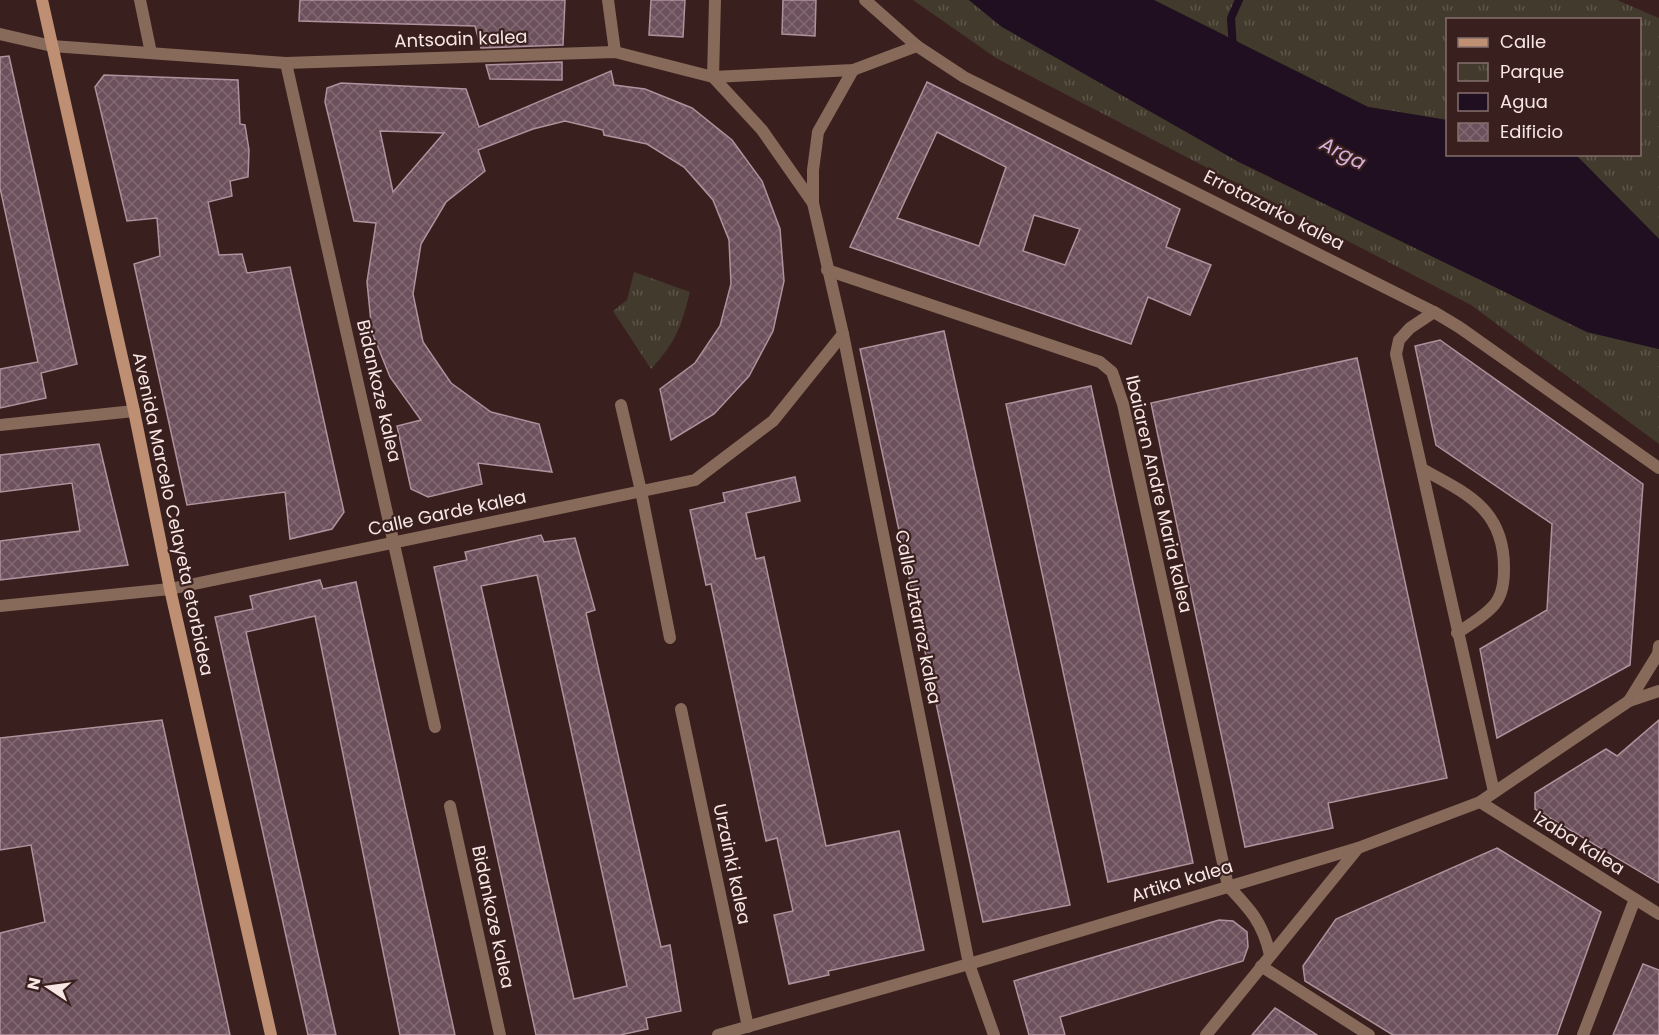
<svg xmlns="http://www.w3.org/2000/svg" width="1659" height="1035" font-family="Poppins,sans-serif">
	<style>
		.park { fill: url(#park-tufts) }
		.water { fill: #1f0f21 }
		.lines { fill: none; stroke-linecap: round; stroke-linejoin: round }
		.stream { stroke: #1f0f21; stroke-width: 8 }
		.building { fill: url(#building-cross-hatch); stroke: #b0919d; stroke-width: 1.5; fill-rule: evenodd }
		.service { stroke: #876a59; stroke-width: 12 }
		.pedestrian { stroke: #876a59; stroke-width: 12 }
		.minor { stroke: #876a59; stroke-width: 12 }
		.tertiary { stroke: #876a59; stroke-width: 12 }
		.secondary { stroke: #be8f73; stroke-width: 12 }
		.labels { text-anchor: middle; stroke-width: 4.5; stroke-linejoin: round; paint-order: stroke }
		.street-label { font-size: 18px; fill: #f8e6e4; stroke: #39201e }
		.water-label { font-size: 20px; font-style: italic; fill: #d5b0da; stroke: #39201e }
	</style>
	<defs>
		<pattern id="park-tufts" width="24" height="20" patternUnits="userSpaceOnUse" patternTransform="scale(1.5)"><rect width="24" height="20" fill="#423a2c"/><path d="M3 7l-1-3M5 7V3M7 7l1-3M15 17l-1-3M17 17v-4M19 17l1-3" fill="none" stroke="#5e564a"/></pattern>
		<pattern id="building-cross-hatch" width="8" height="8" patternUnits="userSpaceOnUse" patternTransform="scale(1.5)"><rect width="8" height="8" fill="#6c505b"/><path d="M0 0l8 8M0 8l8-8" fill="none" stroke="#826972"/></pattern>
	</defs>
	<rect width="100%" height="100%" fill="#39201e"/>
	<!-- park -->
	<g class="park">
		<polygon points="913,0 969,0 997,23 1239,162 1587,332 1659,349 1659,444 1471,305 996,58"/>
		<polygon points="1153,0 1617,0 1659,18 1659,239 1576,155 1640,154 1640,20 1448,20 1447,120 1368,107"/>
		<path d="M634,272L690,292C681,327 676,342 651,369L613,311L627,300Z"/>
	</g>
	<!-- water -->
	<polygon class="water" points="969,0 1154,0 1368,107 1447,120 1448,154 1576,155 1659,239 1659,349 1587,332 1239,162 1002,27"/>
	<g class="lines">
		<!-- stream -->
		<polyline class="stream" points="1233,48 1231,18 1239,0"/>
	</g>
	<!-- building -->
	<g class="building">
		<polygon points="300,0 565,0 563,45 481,48 475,26 299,21"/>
		<polygon points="651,0 685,0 683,37 649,35"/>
		<polygon points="783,0 816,0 815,36 782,34"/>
		<polygon points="9,56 77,364 41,373 46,398 0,408 0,369 38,362 0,188 0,57"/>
		<polygon points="562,62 562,80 490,79 486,65"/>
		<path d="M611,71L614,85L645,89L692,108L732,140L762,181L780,229L784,281L773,331L749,376L714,414L671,440L660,389L695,363L720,326L731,284L729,240L713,200L684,167L647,144L604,135L603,130L565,121L533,129L478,150L485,171L446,202L421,244L413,294L423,342L451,383L491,412L539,424L552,472L478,463L482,484L428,497L411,489L397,426L421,420L390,377L372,332L367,282L376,223L354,221L325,102L327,88L341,83L466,89L479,127ZM380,131L444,133L393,192Z"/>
		<polygon points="104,75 238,80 240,124 245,125 249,150 248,177 230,181 232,196 208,202 219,255 242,254 247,273 290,267 344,512 332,529 290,539 285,492 187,505 134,264 160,256 157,218 127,221 95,87"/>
		<path d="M927,82L1180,209L1166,247L1211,265L1190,315L1148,297L1131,344L850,247ZM937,132L1006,167L979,246L897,218ZM1034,215L1080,229L1065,265L1023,251Z"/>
		<polygon points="944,331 1070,905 983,922 860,349"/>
		<polygon points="1440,340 1643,484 1630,665 1497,738 1480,649 1547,610 1552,524 1436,445 1415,346"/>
		<polygon points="1357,358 1447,778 1328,803 1333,828 1245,847 1151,403"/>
		<polygon points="1091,386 1193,863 1108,882 1006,404"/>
		<polygon points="99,444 128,565 0,580 0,541 80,531 72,483 0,492 0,455"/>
		<polygon points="795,477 800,501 746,513 756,559 764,557 826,846 899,831 924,950 828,971 829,975 789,984 774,915 793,911 777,838 766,841 711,584 706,585 690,510 725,502 723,493"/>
		<path d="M541,535L544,542L575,538L595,610L586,613L661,947L670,945L681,1011L646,1018L648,1029L620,1035H536L434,567L467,560L465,552ZM537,575L627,986L574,999L481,586Z"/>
		<polygon points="320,580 323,589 356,582 455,1035 400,1035 315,616 246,632 336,1035 308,1035 215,617 253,609 250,596"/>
		<polygon points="162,720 230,1035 0,1035 0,933 45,922 31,845 0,850 0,738"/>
		<polygon points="1659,720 1659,883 1535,809 1535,793 1606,749 1617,756"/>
		<polygon points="1497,848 1601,912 1557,1035 1393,1035 1305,981 1303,966 1336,919"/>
		<polygon points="1219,920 1233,921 1247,932 1248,947 1243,961 1060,1017 1065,1035 1029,1035 1014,981"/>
		<polygon points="1643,964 1659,970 1659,1035 1613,1035"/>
		<polygon points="1275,1008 1317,1035 1252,1035"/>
	</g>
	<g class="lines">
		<!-- service -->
		<path class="service" d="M1422,469C1468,494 1505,510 1504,570C1504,581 1502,596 1494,605C1485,616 1469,625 1457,633"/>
		<!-- pedestrian -->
		<polyline class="pedestrian" points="621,405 641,491"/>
		<!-- minor -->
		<g class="minor">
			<polyline points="140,0 151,53"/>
			<polyline points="608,0 615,52"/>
			<polyline points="715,0 713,77 762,130 813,203"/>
			<polyline points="865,0 917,46 964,77 1434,312 1459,327 1659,468"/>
			<polyline points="52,46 286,63 615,52 713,77 853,70 917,46"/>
			<polyline points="286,63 435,727"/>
			<polyline points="853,70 818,132 813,170 813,203 843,334 969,964 994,1035"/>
			<path d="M827,270L1100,362L1112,372L1123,404L1228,886C1250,909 1263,923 1270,955"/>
			<polyline points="1434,312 1410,328 1399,340 1396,354 1494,792"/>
			<polyline points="0,425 134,411"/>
			<polyline points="641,491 670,638"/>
			<polyline points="0,606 170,589 695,480 773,421 843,334"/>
			<polyline points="681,709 748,1027"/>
			<polyline points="1480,802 1659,914"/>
			<polyline points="450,806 500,1035"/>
			<polyline points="1261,966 1369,1035"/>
			<polyline points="1206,1035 1358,848"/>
			<polyline points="1583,1035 1635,899"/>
		</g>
		<!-- tertiary -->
		<g class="tertiary">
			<polyline points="0,34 52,46"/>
			<polyline points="1629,701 1658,654 1659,646"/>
			<polyline points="718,1035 969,964 1358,848 1480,802 1629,701 1659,691"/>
		</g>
		<!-- secondary -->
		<polyline class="secondary" points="42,0 134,411 170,589 271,1035"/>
	</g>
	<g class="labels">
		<!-- street labels -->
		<g class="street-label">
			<text transform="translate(461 39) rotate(-2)" y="6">Antsoain kalea</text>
			<text transform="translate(1274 210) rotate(27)" y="6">Errotazarko kalea</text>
			<text transform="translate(379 391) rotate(77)" y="6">Bidankoze kalea</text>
			<text transform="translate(1159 494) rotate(77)" y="6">Ibaiaren Andre Maria kalea</text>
			<text transform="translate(447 513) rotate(-12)" y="6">Calle Garde kalea</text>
			<text transform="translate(173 514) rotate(78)" y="6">Avenida Marcelo Celayeta etorbidea</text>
			<text transform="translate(918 617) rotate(79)" y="6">Calle Uztarroz kalea</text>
			<text transform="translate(1579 843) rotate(32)" y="6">Izaba kalea</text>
			<text transform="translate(732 864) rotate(78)" y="6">Urzainki kalea</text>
			<text transform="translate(1182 881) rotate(-17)" y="6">Artika kalea</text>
			<text transform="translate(493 917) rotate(78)" y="6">Bidankoze kalea</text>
		</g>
		<!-- water labels -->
		<g class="water-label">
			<text transform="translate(1343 153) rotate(27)" y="7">Arga</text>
		</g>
	</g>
	<!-- legend -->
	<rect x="1446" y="18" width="195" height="138" fill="#39201e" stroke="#856f6d" stroke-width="1.5"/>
	<rect x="1458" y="38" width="30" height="9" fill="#be8f73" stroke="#856f6d" stroke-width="1.5"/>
	<text x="1500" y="48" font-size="18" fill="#f8e6e4">Calle</text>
	<rect x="1458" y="63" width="30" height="18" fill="url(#park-tufts)" stroke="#856f6d" stroke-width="1.5"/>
	<text x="1500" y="78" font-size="18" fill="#f8e6e4">Parque</text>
	<rect x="1458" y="93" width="30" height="18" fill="#1f0f21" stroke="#856f6d" stroke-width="1.5"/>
	<text x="1500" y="108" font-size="18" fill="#f8e6e4">Agua</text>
	<rect x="1458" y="123" width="30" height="18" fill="url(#building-cross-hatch)" stroke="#856f6d" stroke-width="1.5"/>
	<text x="1500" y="138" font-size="18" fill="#f8e6e4">Edificio</text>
	<!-- north arrow -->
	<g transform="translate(48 987) rotate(283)" stroke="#39201e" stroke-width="4.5" paint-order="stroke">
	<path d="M0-4.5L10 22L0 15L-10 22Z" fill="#f8e6e4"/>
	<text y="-9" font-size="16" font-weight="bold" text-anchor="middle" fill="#f8e6e4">N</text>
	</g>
</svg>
